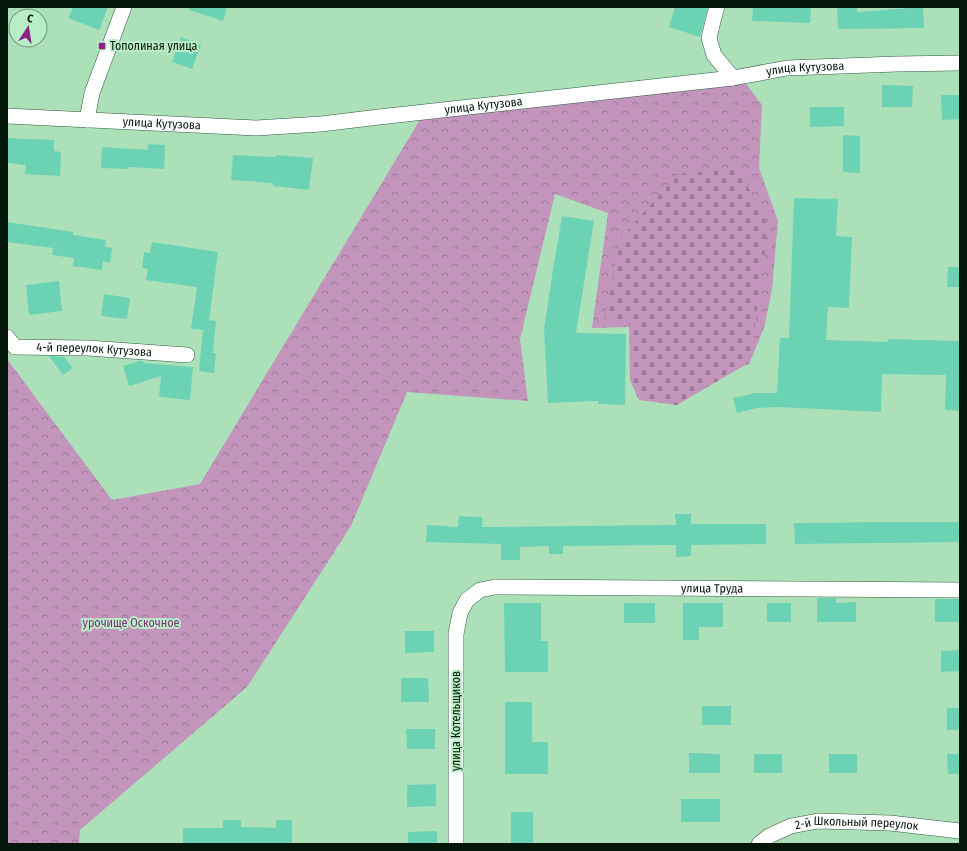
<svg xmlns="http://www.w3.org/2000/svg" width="967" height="851" font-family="'Fira Sans Condensed',sans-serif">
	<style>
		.forest { fill: url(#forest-crowns) }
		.cemetery { fill: url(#cemetery-stones) }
		.building { fill: #6bd3b4 }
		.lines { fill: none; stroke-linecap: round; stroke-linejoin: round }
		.minor-casing { stroke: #2e5d3c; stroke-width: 16 }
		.minor { stroke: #fff; stroke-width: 15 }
		.poi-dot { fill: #8d2083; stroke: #b9edc6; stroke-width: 1.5 }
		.labels { text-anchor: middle; stroke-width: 4; stroke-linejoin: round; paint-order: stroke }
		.poi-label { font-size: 12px; fill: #041609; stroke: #b9edc6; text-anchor: start }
		.street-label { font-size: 12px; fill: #041609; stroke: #b9edc6 }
		.park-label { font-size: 12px; fill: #7e3176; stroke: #b9edc6 }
	</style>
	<defs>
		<pattern id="forest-crowns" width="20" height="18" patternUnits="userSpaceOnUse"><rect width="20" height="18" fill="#c395bc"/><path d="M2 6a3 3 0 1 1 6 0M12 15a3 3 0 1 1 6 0" fill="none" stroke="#9c7997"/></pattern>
		<pattern id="cemetery-stones" width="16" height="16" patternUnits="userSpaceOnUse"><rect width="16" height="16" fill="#c395bc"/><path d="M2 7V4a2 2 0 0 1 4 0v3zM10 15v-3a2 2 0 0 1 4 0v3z" fill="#9c7997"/></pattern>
	</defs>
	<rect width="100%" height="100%" fill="#ace0b9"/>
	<!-- forest -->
	<polygon class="forest" points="743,80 762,105 759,168 778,221 772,289 764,328 749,364 719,377 629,327 592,328 608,213 555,194 520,339 528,401 407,392 351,526 247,687 80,830 79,844 7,844 7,359 112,500 200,484 424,113"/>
	<!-- cemetery -->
	<polygon class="cemetery" points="739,169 768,226 750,362 677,405 639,400 630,380 629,321 604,322 621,238 678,174"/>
	<!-- building -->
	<g class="building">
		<polygon points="73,7 108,7 99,30 68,18"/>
		<polygon points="189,7 227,7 223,21 189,10"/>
		<polygon points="675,7 708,7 700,37 669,27"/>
		<polygon points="753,7 811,7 810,23 752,21"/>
		<polygon points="837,7 857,7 857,12 923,7 924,28 838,29"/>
		<polygon points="181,37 201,45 192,69 172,62"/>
		<polygon points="882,85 913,86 912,107 882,107"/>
		<polygon points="941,95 960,95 960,119 942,120"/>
		<polygon points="810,107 844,107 844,126 810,127"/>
		<polygon points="843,135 860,136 860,173 843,172"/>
		<polygon points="7,138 54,140 54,151 61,152 60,176 25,174 26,165 7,163"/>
		<polygon points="148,144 165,145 164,169 128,167 128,169 101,168 102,147 148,150"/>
		<polygon points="233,155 276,157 276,155 313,158 309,190 273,186 273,183 231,180"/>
		<polygon points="794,198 838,199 836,236 852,237 849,308 828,307 826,340 888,342 888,339 960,341 960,411 945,410 946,375 882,374 881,412 778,407 757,408 737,413 733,398 755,393 777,393 780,338 789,338"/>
		<polygon points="562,216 594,221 576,333 626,334 625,405 598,404 598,401 548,403 544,330 552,276"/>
		<polygon points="7,222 73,232 73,235 106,240 105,247 112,248 110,263 103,261 102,270 73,266 74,258 52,255 53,248 7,242"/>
		<polygon points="152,242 218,252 209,320 216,321 213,353 216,353 214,373 199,371 203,330 191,329 197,287 146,280 148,269 142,268 144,252 150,253"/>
		<polygon points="948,267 960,267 960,287 947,287"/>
		<polygon points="59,281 62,311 29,315 26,285"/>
		<polygon points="104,294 130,298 127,319 101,316"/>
		<polygon points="49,356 64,357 73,368 63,375"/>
		<polygon points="140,361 143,361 144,363 193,367 190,400 159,397 161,376 129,386 123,366"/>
		<polygon points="675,514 691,514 691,524 766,524 766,544 691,545 691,556 676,557 676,545 563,546 563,554 549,554 549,546 520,547 520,560 501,560 501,544 426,542 427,525 458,527 459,516 482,517 482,527 676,525"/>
		<polygon points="887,522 960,522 960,542 795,544 794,523"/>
		<polygon points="817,598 836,598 836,603 856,602 856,622 817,622"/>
		<rect x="935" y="599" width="25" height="23"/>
		<polygon points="504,603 541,603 541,641 548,641 548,672 505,672"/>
		<rect x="624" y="603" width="31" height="20"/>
		<polygon points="683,603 723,603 723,627 699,627 699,640 683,640"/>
		<rect x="767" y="603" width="24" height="19"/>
		<polygon points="405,631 434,631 434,652 405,653"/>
		<polygon points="960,650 960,671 941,672 941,651"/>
		<polygon points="401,678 428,678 429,702 401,702"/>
		<polygon points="505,702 532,702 532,742 548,742 548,774 505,774"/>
		<rect x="702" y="706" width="29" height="19"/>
		<rect x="947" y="708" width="13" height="22"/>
		<polygon points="406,729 435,729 435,749 407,749"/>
		<polygon points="689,753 720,754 720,773 689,773"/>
		<rect x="754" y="754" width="28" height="19"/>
		<rect x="829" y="754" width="28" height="19"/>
		<polygon points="947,754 960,754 960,774 948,774"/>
		<polygon points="436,784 436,806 407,807 407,785"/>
		<rect x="681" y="799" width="39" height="23"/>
		<rect x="511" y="812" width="22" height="32"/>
		<polygon points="223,820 241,820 241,827 276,828 276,820 292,820 292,844 183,844 183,828 223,828"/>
		<polygon points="437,831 437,844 408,844 408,832"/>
	</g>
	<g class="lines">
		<!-- minor casing -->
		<g class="minor-casing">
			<g id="minor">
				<polyline points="717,7 714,17 709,38 714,55 733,78"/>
				<path id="s1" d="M7,116L256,128L321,124L379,117L733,78L787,68L897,64L960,63"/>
				<polyline points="87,120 92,93 124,7"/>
				<path id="s2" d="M7,337L15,347L88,348L187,355"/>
				<path id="s3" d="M456,844V634L460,613L467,600L480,590L495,587L960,590"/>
				<path id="s4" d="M759,844L769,836L791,826L818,821L890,823L960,831"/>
			</g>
		</g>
		<!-- minor -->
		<use href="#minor" class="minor"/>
	</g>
	<!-- markers -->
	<rect class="poi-dot" x="98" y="42" width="8" height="8" rx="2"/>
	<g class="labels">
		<!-- poi labels -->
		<g class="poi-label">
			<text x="110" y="50">Тополиная улица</text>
		</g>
		<!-- street labels -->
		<g class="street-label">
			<text dy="4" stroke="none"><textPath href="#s1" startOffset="802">улица Кутузова</textPath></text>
			<text dy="4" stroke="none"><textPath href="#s1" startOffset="478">улица Кутузова</textPath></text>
			<text dy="4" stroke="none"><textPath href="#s1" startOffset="155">улица Кутузова</textPath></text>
			<text dy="4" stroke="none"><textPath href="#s2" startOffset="92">4-й переулок Кутузова</textPath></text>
			<text dy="4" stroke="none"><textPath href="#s3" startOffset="495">улица Труда</textPath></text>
			<text transform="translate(456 721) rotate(-90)" y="4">улица Котельщиков</text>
			<text dy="4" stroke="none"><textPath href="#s4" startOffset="103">2-й Школьный переулок</textPath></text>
		</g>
		<!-- park labels -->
		<g class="park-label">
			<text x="131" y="627">урочище Оскочное</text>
		</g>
	</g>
	<!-- border -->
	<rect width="967" height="851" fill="none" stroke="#041609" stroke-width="16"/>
	<!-- north arrow -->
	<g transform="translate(28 28) rotate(12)"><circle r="19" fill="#b9edc6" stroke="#71977a"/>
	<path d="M0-3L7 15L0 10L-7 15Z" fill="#8d2083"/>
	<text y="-6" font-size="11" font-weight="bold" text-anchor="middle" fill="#041609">С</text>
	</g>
</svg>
